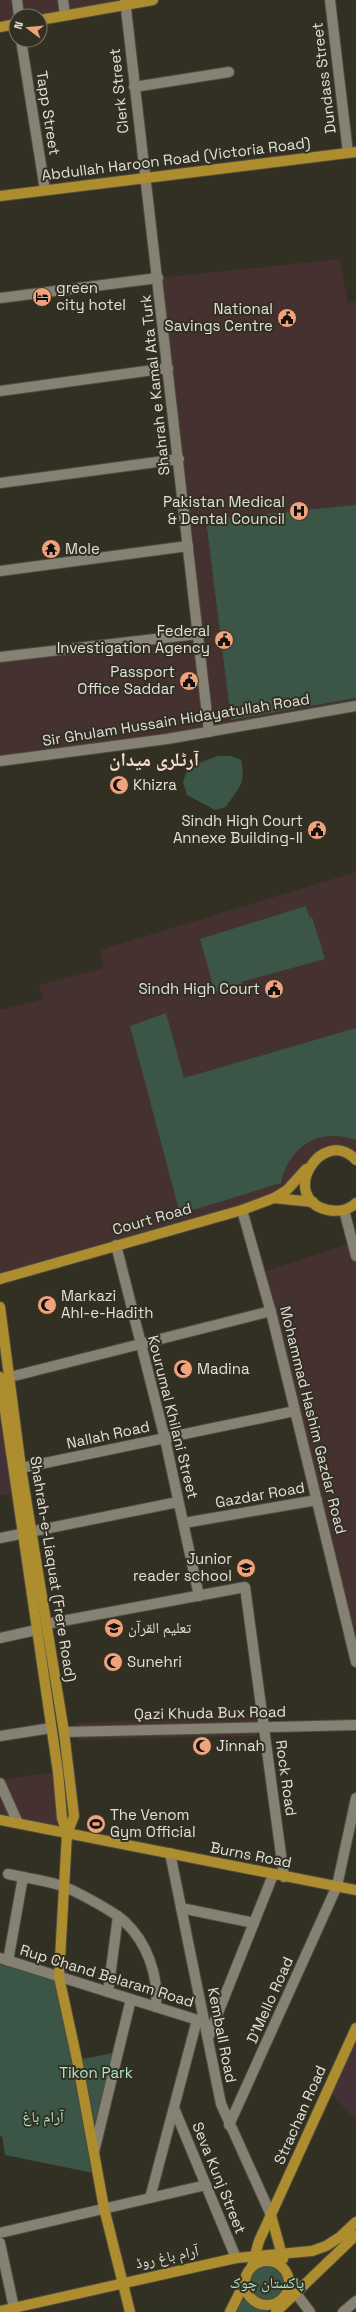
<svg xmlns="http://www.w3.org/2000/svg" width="356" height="2312" font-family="'Space Grotesk','Noto Naskh Arabic',sans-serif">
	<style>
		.commercial { fill: #453130 }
		.education { fill: #443138 }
		.green { fill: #3b5547 }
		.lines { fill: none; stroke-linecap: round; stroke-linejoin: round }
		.minor-casing { stroke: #4e4c40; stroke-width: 12 }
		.major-casing { stroke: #4e4c40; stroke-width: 12 }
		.minor { stroke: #858273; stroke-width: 10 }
		.major { stroke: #ad8d2e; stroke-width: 10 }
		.labels { text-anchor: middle; stroke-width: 4; stroke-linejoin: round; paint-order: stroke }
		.street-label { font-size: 15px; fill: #e2e0d8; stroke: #323022 }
		.poi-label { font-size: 15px; fill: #e2e0d8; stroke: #323022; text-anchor: start }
		.park-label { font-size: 15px; fill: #ade6c7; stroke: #323022 }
		.district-label { font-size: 19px; font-weight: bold; fill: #fbdccd; stroke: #323022 }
	</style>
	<rect width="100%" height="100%" fill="#323022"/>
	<!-- commercial -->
	<g class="commercial">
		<polygon points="0,0 125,0 34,16 16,16 16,19 0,21"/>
		<polygon points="340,259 348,303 356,301 356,706 0,761 0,657 198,633 158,278"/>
		<polygon points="356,872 356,1160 337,1151 321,1155 274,1198 0,1279 0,1010 43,999 39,985 104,968 100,950"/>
		<polygon points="352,1243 356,1257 356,1626 347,1627 260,1273"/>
		<polygon points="255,1709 257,1736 80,1740 78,1742 76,1723 249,1715"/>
		<polygon points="58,1772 67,1834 0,1820 0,1780"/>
	</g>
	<!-- education -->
	<g class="education">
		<polygon points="0,1374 17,1493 0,1495"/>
		<polygon points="356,2028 356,2120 328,2090"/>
	</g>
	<!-- green -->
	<g class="green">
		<polygon points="356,505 356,698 231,720 206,520"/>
		<path d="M218,756H231L241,760C246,785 239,787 226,807L215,810L187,795L183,782L188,767Z"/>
		<polygon points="306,906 310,918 312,917 325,959 241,982 242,984 215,992 200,939"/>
		<path d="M166,1013L184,1078L356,1028V1140C319,1127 289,1146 281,1183L180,1214L130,1026Z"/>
		<polygon points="0,1958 59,1977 77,2060 118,2052 94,2152 98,2174 5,2155 2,2136 0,2137"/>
		<path d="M263,2260C267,2261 272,2260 275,2261C288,2266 294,2284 286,2295C281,2302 273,2306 267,2312H236L246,2289V2275L250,2268Z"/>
	</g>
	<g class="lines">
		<!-- minor casing -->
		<g class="minor-casing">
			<g id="minor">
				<polyline points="17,0 19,16"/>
				<polyline points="63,0 65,15"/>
				<polyline points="125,0 209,732"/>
				<polyline points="330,0 348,153"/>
				<polyline points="21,40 45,190"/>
				<polyline points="134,87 229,72"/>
				<polyline points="0,298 158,278"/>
				<polyline points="0,391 168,368"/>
				<polyline points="0,483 179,459"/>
				<polyline points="0,571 188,546"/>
				<polyline points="0,657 198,634"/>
				<polyline points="0,761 167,739 356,706"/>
				<polyline points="242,1210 272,1316 356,1662"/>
				<polyline points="344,1210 356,1256"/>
				<polyline points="116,1245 165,1439 199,1596"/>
				<polyline points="10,1377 271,1311"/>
				<polyline points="21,1468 295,1411"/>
				<polyline points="184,1523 317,1500"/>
				<polyline points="0,1538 178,1502"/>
				<polyline points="46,1624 245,1587 284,1877"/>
				<polyline points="0,1638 36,1630"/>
				<polyline points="64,1732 356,1725"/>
				<polyline points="0,1736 51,1728"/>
				<polyline points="0,1783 18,1823"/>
				<polyline points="170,1853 221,2104 271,2215"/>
				<polyline points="8,1874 23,1877"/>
				<polyline points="181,1908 254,1923"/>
				<polyline points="0,1958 204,2022"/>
				<path d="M8,1961L23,1877C37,1880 52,1882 65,1887C79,1893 113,1911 124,1921C147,1942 159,1976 156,2007"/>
				<polyline points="108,1992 118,1916"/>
				<polyline points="208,2038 273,1875"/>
				<polyline points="174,2108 236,2258"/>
				<polyline points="229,2125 337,1886 356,1798"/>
				<polyline points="94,2152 131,1999"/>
				<polyline points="150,2198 197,2020"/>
				<polyline points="0,2233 206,2185"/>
				<polyline points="0,2243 14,2308"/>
				<polyline points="289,2284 310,2312"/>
				<polyline points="343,2312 356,2301"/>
			</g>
		</g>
		<!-- major casing -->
		<g class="major-casing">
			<g id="major">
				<polyline points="40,20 153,0"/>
				<polyline points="0,27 16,24"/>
				<polyline points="0,196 356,152"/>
				<path d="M356,1160C322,1124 277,1199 328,1210C339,1212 348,1211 356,1203"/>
				<polyline points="274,1198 287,1190 306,1169"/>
				<polyline points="0,1279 242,1210 274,1198 313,1202"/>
				<polyline points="0,1307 21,1468 64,1732 74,1816 67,1834"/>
				<polyline points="0,1377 58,1772 62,1818 67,1834 59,1977 77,2060 104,2208 130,2312"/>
				<polyline points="0,1820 356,1890"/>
				<polyline points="271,2215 283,2259"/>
				<circle cx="267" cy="2283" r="22"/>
				<polyline points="252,2266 259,2241 356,2028"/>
				<polyline points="0,2311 236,2258 312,2251 326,2246 340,2237 356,2222"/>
				<polyline points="230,2312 245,2282"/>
				<polyline points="276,2312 356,2235"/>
			</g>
		</g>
		<!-- minor -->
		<use href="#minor" class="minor"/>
		<!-- major -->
		<use href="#major" class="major"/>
	</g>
	<!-- icons -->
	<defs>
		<g id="hotel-disc" transform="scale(1)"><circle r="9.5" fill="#f0a27a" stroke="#323022"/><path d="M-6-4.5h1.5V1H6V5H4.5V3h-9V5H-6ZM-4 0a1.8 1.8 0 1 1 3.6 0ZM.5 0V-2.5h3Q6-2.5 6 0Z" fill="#111"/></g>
		<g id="civic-disc" transform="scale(1)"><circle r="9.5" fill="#f0a27a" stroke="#323022"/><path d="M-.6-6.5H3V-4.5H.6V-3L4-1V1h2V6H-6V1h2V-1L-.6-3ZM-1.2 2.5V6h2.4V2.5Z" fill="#111"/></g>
		<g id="hospital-disc" transform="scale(1)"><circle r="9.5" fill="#f0a27a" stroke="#323022"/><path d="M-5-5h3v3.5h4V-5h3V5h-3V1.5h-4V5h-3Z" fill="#111"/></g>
		<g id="temple-disc" transform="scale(1)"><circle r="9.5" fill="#f0a27a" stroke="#323022"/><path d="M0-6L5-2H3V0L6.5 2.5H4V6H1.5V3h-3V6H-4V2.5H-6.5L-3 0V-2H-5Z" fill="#111"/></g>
		<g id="mosque-disc" transform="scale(1)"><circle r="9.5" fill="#f0a27a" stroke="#323022"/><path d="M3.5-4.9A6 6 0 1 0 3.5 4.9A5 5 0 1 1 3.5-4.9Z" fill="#111"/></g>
		<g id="school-disc" transform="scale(1)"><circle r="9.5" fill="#f0a27a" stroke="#323022"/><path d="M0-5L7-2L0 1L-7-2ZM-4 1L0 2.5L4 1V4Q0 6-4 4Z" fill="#111"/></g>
		<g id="stadium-disc" transform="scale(1)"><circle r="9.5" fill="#f0a27a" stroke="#323022"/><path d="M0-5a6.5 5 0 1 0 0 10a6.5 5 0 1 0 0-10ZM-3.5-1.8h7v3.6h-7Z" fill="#111"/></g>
	</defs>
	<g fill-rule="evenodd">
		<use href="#hotel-disc" x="42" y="297"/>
		<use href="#civic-disc" x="287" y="318"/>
		<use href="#hospital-disc" x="299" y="511"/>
		<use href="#temple-disc" x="51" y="549"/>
		<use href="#civic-disc" x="224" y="640"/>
		<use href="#civic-disc" x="189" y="681"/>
		<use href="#mosque-disc" x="119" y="785"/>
		<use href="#civic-disc" x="317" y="830"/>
		<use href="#civic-disc" x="274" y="989"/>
		<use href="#mosque-disc" x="47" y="1305"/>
		<use href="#mosque-disc" x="183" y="1369"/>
		<use href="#school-disc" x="246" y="1568"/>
		<use href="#school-disc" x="114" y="1628"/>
		<use href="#mosque-disc" x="113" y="1662"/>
		<use href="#mosque-disc" x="202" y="1746"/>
		<use href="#stadium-disc" x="96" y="1824"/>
	</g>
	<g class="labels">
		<!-- street labels -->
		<g class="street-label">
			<text transform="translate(324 78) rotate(-97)" y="5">Dundass Street</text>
			<text transform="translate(119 91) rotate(-96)" y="5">Clerk Street</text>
			<text transform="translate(48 113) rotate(81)" y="5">Tapp Street</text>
			<text transform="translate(176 159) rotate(-7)" y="5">Abdullah Haroon Road (Victoria Road)</text>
			<text transform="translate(155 385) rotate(-96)" y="5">Shahrah e Kamal Ata Turk</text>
			<text transform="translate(176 720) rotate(-9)" y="5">Sir Ghulam Hussain Hidayatullah Road</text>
			<text transform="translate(152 1219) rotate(-16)" y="5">Court Road</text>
			<text transform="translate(173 1417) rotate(76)" y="5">Kourumal Khilani Street</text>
			<text transform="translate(313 1420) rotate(76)" y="5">Mohammad Hashim Gazdar Road</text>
			<text transform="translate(108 1435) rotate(-12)" y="5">Nallah Road</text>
			<text transform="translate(260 1495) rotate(-10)" y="5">Gazdar Road</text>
			<text transform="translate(53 1569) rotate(81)" y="5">Shahrah-e-Liaquat (Frere Road)</text>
			<text transform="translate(210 1713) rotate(-1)" y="5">Qazi Khuda Bux Road</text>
			<text transform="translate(286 1778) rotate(82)" y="5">Rock Road</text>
			<text transform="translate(251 1855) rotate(11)" y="5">Burns Road</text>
			<text transform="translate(107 1976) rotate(17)" y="5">Rup Chand Belaram Road</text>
			<text transform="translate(270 2000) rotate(-66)" y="5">D'Mello Road</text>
			<text transform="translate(222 2035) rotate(79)" y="5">Kemball Road</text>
			<text transform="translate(300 2115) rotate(-66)" y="5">Strachan Road</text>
			<text transform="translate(219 2178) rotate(68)" y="5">Seva Kunj Street</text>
			<text transform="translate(167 2257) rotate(-12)" y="5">آرام باغ روڈ</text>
		</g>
		<!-- poi labels -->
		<g class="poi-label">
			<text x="56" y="293">green<tspan x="56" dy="17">city hotel</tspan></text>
			<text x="273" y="314" text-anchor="end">National<tspan x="273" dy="17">Savings Centre</tspan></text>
			<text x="285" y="507" text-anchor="end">Pakistan Medical<tspan x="285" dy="17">&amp; Dental Council</tspan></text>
			<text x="65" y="554">Mole</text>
			<text x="210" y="636" text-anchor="end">Federal<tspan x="210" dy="17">Investigation Agency</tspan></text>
			<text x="175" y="677" text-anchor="end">Passport<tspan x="175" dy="17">Office Saddar</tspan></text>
			<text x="133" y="790">Khizra</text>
			<text x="303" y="826" text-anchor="end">Sindh High Court<tspan x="303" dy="17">Annexe Building-II</tspan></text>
			<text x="260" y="994" text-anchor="end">Sindh High Court</text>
			<text x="61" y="1301">Markazi<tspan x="61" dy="17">Ahl-e-Hadith</tspan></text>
			<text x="197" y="1374">Madina</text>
			<text x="232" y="1564" text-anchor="end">Junior<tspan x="232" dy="17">reader school</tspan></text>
			<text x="128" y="1633">تعلیم القرآن</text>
			<text x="127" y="1667">Sunehri</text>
			<text x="216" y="1751">Jinnah</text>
			<text x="110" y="1820">The Venom<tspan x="110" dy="17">Gym Official</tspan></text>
		</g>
		<!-- park labels -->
		<g class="park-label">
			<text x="96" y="2078">Tikon Park</text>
			<text x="43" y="2122">آرام باغ</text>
			<text x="267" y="2288">پاکستان چوک</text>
		</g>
		<!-- district labels -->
		<g class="district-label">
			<text x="154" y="766">آرٹلری میدان</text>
		</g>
	</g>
	<!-- north arrow -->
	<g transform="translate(28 28) rotate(286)"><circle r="19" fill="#323022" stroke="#78766b"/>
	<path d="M0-3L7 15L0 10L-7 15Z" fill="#f0a27a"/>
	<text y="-6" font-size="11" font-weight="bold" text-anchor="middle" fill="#e2e0d8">N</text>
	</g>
</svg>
